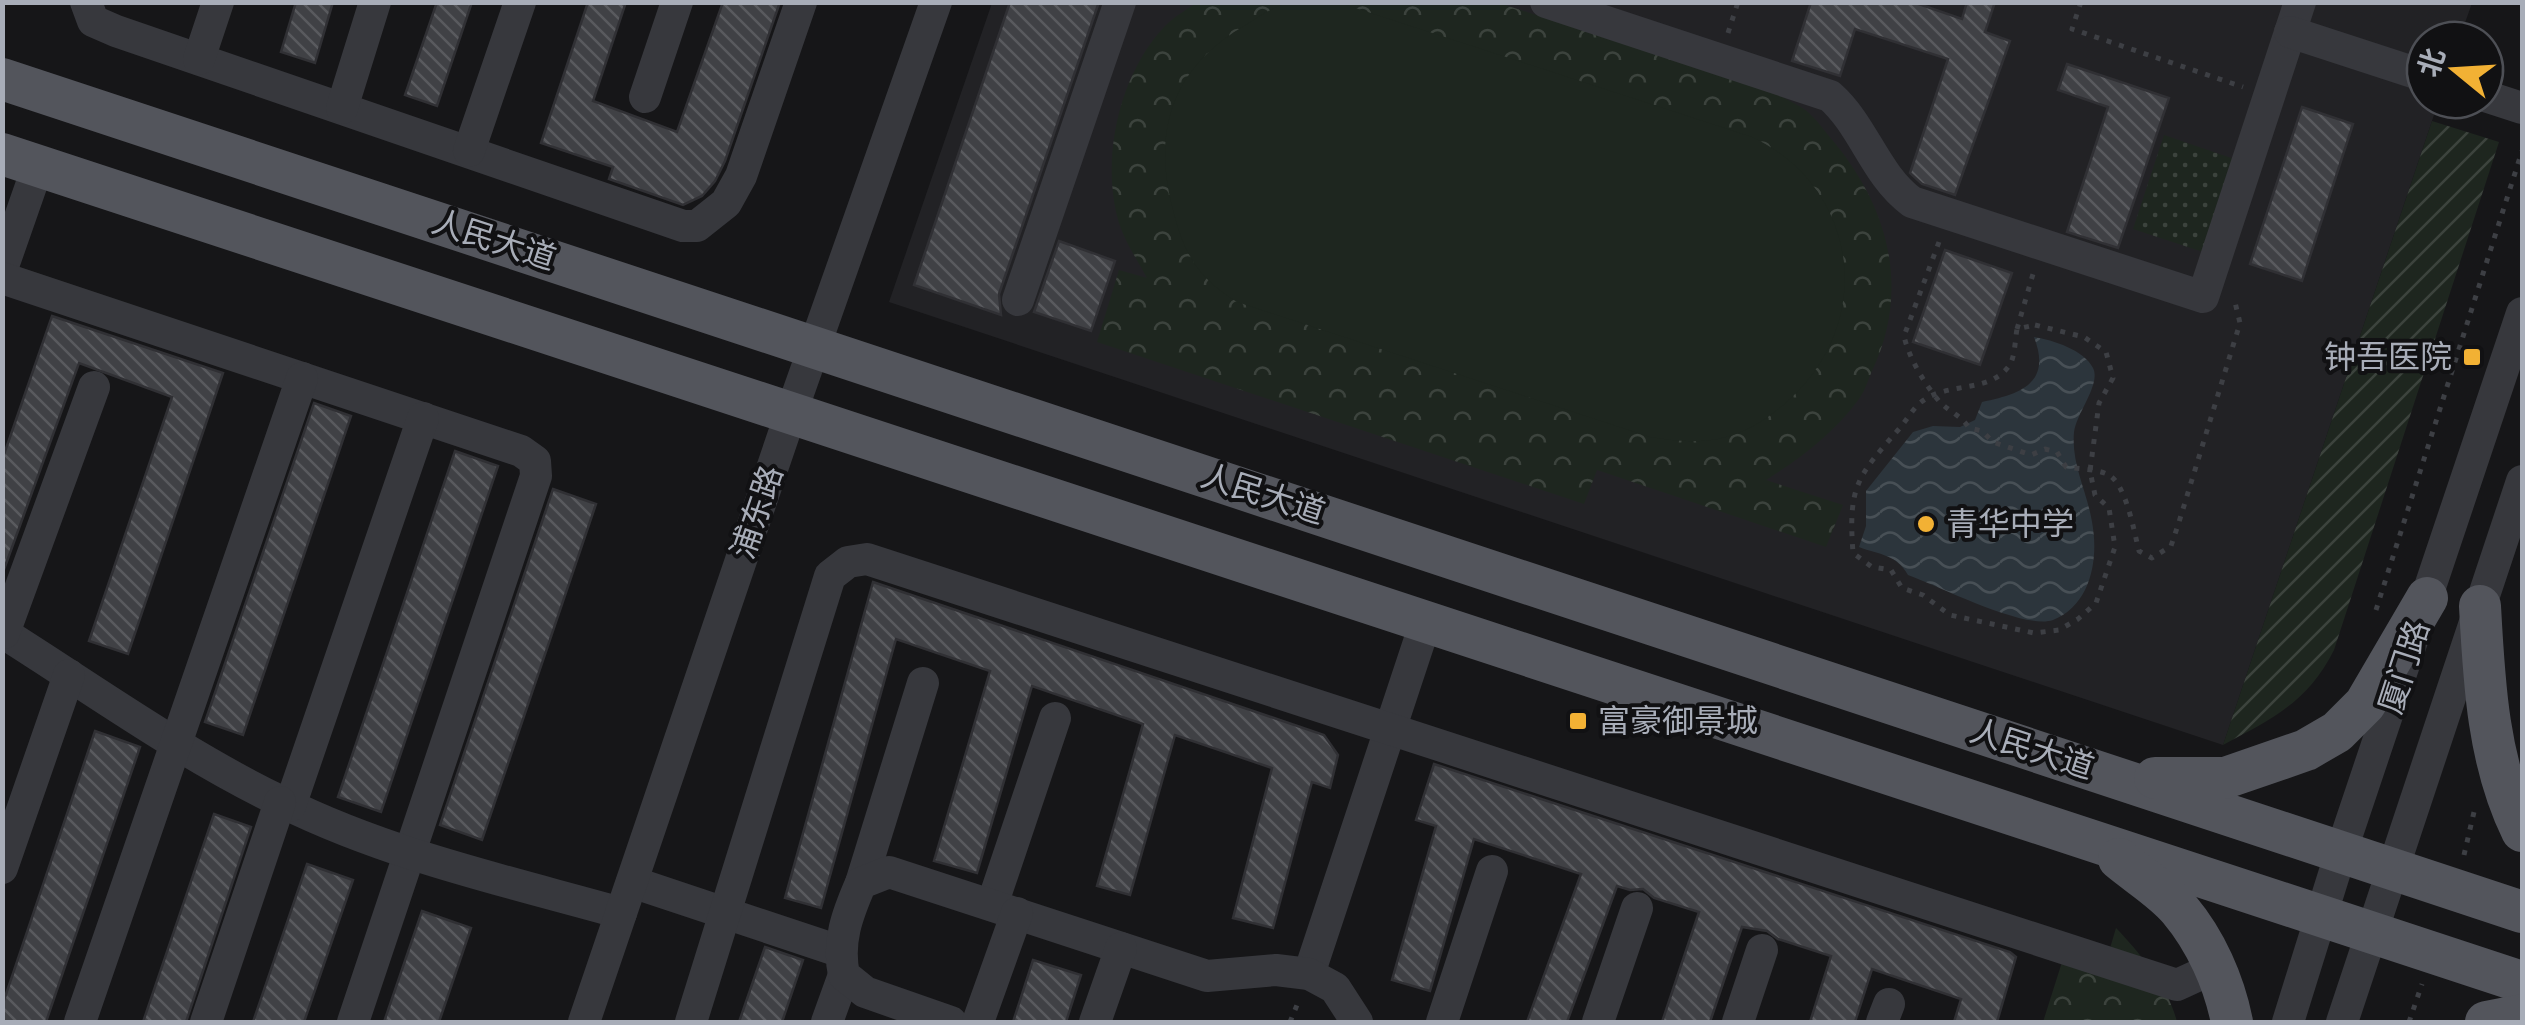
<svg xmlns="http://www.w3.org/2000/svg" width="2525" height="1025" font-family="Cabin,'Noto Sans SC',sans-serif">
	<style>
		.built { fill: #222225 }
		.grass { fill: url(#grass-dots) }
		.forest { fill: url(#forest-crowns) }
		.garden { fill: url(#garden-furrows) }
		.pitch { fill: #1e261f }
		.water { fill: url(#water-waves) }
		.building { fill: url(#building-back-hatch); stroke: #303034; stroke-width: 2.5 }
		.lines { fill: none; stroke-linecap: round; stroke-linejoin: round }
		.path { stroke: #3d3f44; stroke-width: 5; stroke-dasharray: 5 8; stroke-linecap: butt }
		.minor { stroke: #37383d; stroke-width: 32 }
		.major { stroke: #53555c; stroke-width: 42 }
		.poi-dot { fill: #f2b134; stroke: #111113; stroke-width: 4 }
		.labels { text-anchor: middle; stroke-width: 8; stroke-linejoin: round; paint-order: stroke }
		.street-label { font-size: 32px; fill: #a8adb8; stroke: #111113 }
		.poi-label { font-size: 32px; fill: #a8adb8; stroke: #111113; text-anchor: start }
	</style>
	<defs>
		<pattern id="grass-dots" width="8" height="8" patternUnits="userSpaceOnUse" patternTransform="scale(2.5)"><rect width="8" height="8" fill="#1e261f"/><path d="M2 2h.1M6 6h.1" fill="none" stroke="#3c433d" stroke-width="1.8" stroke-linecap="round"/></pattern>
		<pattern id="forest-crowns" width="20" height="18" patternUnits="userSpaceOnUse" patternTransform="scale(2.5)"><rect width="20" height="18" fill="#1e261f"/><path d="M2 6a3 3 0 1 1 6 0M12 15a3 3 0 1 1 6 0" fill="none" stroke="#3c433d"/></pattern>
		<pattern id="garden-furrows" width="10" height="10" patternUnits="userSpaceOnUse" patternTransform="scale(2.5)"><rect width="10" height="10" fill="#1e261f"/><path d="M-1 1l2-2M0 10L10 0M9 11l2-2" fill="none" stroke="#3c433d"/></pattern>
		<pattern id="water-waves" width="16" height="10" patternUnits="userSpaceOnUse" patternTransform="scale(2.5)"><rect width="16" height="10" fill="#2c353c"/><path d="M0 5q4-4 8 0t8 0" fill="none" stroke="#485056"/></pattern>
		<pattern id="building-back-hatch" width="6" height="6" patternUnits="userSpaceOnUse" patternTransform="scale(2.5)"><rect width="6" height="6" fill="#404145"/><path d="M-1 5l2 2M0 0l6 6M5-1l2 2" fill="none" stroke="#595a5e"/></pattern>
	</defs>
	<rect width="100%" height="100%" fill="#161618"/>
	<!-- built -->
	<polygon class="built" points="992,3 2472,3 2459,40 2425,40 2425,100 2439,100 2223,745 889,302"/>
	<!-- grass -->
	<polygon class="grass" points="2164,135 2240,161 2209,254 2133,229"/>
	<!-- forest -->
	<g class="forest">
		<path d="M1196,3H1499L1776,93C1786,100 1800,105 1809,113C1818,121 1826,133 1834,142C1890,210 1910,291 1872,371C1868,380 1865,391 1859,399C1835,432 1800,459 1766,480L1843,505L1826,547L1597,470L1584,504L1097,342L1119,270L1147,278C1138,261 1125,242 1119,223C1100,160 1119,74 1165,26C1174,17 1186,10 1196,3Z"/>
		<path d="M2116,928C2140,953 2169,988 2177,1022H2043L2063,959L2103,972Z"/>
	</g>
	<!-- garden -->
	<path class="garden" d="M2432,121L2499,142L2334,650C2308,702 2272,719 2223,745Z"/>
	<!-- pitch -->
	<path class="pitch" d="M1340,3L1752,137C1858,187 1876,319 1791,398C1773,415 1750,431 1726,437C1700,444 1675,441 1650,437L1237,302C1198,278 1184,254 1173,210C1152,131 1172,68 1244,26C1257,18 1271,8 1285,4C1302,0 1322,2 1340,3Z"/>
	<!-- water -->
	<path class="water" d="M2034,337C2053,340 2084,350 2093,368C2101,384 2077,412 2074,432C2071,464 2087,491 2092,522C2099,559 2091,605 2053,620C2024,630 1939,586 1908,575C1896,554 1880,555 1859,547L1866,526V491L1913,432L1933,426L1960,427L1975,420L1982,402C2021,394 2052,383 2034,337Z"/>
	<!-- building -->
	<g class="building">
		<polygon points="296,2 333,2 315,63 281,52"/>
		<polygon points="437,2 472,2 437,106 405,95"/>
		<polygon points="588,2 626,2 593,101 677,132 723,2 780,2 725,161 715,181 702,196 683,205 609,179 613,167 541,143"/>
		<polygon points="1010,2 1099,2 999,294 1001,315 914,285"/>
		<polygon points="1811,2 1913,2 1962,19 1967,2 1995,2 1985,32 2010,41 1955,195 1922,184 1910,173 1948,59 1855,29 1840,76 1792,61"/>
		<polygon points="2067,64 2169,98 2118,248 2067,232 2108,107 2058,90"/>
		<polygon points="2302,107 2353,124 2302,281 2250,264"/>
		<polygon points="1059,241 1115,261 1091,331 1034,312"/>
		<polygon points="1945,250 2012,273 1980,365 1913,342"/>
		<polygon points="52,316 223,373 128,654 89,641 172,397 79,363 2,575 2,460"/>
		<polygon points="314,403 351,416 243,735 205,722"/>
		<polygon points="455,451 498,466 381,812 338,797"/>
		<polygon points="553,489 596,504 482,840 440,825"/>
		<polygon points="873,582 1324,735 1338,755 1330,788 1312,782 1273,928 1233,918 1272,768 1175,735 1130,895 1097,886 1143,724 1032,686 977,873 934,861 990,671 896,639 821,908 785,898"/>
		<polygon points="95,731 140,747 46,1022 2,1022 2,1006"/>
		<polygon points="1434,764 2010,952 2016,957 1997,1022 1954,1022 1961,999 1872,969 1855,1022 1810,1022 1831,956 1778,939 1767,931 1742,927 1710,1022 1662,1022 1699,912 1654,898 1643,889 1630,890 1617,886 1567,1022 1527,1022 1581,874 1474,839 1430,991 1392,980 1436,826 1416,820"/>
		<polygon points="214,814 251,827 186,1022 143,1022"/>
		<polygon points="307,864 353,880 304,1022 253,1022"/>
		<polygon points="422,911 471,928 439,1022 384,1022"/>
		<polygon points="765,947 803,960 782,1022 739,1022"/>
		<polygon points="1033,960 1081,975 1066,1022 1013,1022"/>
	</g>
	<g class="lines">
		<!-- path -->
		<g class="path">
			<polyline points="2081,2 2072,29 2243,87"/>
			<polyline points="1728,33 1738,2"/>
			<path d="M1939,242L1904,336C1909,358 1924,383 1939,401C1949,412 1961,415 1969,428L1982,431L1993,442L2031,455L2045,449L2057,452L2066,467C2078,469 2096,469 2107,474C2126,482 2134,532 2139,551L2152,558L2171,546L2179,522L2240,323L2234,298"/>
			<path d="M2035,325L2084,337L2106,352L2113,378L2099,403L2090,471L2095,495L2109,508L2115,547L2096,603L2078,619L2059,630L2034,633L1950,615L1923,595L1902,588L1891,570L1872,567L1853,553C1848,486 1857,477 1899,429C1907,420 1914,406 1924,400C1950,382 1989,393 2009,366C2015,358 2015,340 2017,329Z"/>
			<polyline points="2017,329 2033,274"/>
			<polyline points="2376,610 2522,151"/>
			<polyline points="2464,855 2474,812"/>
			<polyline points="1290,1022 1297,1005"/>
			<polyline points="2409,1022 2422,984"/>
		</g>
		<!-- minor -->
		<g class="minor">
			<polyline points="86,2 93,21 116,31 683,226 697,226 726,203 741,176 801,2"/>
			<path d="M1546,2L1830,96C1864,126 1875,175 1912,202L2203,297L2300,2"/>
			<polyline points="2290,32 2425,76"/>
			<polyline points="199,59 218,2"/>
			<polyline points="2485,96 2522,108"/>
			<polyline points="645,97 677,2"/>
			<polyline points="342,108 375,2"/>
			<polyline points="469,151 520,2"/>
			<polyline points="2,269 38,166"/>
			<polyline points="2,278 521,451 535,461 536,476 353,1022"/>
			<polyline points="1018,300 1120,2"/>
			<path d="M2,632C94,690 184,755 282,802C389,855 507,881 621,913"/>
			<polyline points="4,633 94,387"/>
			<polyline points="290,806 423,418"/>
			<polyline points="2,868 69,675"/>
			<polyline points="632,882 839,951"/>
			<polyline points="861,883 923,683"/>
			<polyline points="992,905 1055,718"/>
			<polyline points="1309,974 1426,621"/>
			<polyline points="80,1022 302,378"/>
			<polyline points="206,1022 280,802"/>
			<polyline points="584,1022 791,413 936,2"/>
			<polyline points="691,1022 830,576 848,562 867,559 2177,985 2214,968"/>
			<polyline points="827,1022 844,975"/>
			<path d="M951,1022L865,992L844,975C837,942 847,915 861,883L889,872L1207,976L1276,970L1309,974L1335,988L1357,1022"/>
			<polyline points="978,1022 1017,913"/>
			<polyline points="1095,1022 1121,948"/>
			<polyline points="1442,1022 1492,871"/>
			<polyline points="1598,1022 1637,908"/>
			<polyline points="1738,1022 1762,950"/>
			<polyline points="1882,1022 1889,1004"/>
			<polyline points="2288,1022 2341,852 2522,313"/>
			<polyline points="2342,1022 2522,481"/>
		</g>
		<!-- major -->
		<g class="major">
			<polyline points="2,79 2522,912"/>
			<polyline points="2,154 2522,982"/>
			<path d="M2480,606C2484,682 2488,762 2522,831"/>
			<polyline points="2155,778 2225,778 2306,750 2337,732 2365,704 2427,598"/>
			<path d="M2119,859C2138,875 2163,890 2179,909C2206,941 2224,982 2232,1022"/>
			<polyline points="2486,1022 2522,1015"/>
		</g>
	</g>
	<!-- markers -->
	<g class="poi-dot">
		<rect x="2462" y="347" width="20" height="20" rx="5"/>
		<circle cx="1926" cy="524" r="10"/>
		<rect x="1568" y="711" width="20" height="20" rx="5"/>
	</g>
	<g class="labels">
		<!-- street labels -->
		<g class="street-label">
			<text transform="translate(494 240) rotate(18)" y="11">人民大道</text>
			<text transform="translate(1263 494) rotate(18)" y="11">人民大道</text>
			<text transform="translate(757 512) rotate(-71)" y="11">浦东路</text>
			<text transform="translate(2404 667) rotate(-72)" y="11">厦门路</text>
			<text transform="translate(2032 749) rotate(18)" y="11">人民大道</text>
		</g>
		<!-- poi labels -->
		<g class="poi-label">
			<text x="2452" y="368" text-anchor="end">钟吾医院</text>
			<text x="1946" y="535">青华中学</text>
			<text x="1598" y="732">富豪御景城</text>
		</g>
	</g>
	<!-- border -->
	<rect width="2525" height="1025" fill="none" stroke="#a8adb8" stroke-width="10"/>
	<!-- north arrow -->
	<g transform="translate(2455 70) rotate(288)"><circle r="48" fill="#111113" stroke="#4d4f55" stroke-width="2.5"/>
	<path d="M0-8L18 38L0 25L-18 38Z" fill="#f2b134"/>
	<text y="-15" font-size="28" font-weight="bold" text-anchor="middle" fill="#a8adb8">北</text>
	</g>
</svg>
